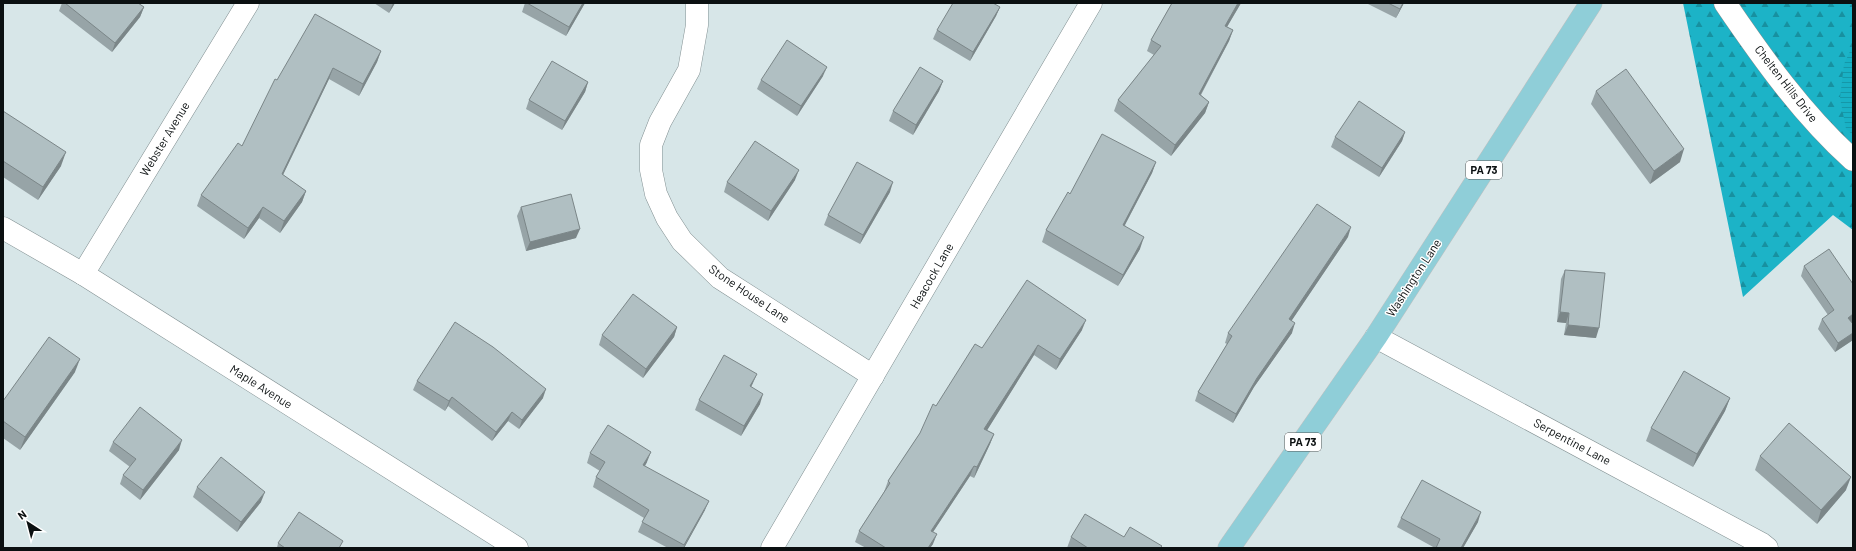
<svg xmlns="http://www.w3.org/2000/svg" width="1856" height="551" font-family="Barlow,sans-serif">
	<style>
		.forest { fill: url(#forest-firs) }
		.water { fill: url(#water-rules) }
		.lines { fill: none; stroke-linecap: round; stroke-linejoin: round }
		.minor-casing { stroke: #818f91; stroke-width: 23 }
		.major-casing { stroke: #c0c1c1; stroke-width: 23 }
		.minor { stroke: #fff; stroke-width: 22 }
		.major { stroke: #8fced8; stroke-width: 22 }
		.wall { fill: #97a4a7 }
		.shaded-wall { fill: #7b8688 }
		.building { fill: #b0bfc2; stroke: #7b8688 }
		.labels { text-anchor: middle; stroke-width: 3; stroke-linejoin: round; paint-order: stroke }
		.shield { fill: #fff; stroke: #545858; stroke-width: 1 }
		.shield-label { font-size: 11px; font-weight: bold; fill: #0b1011 }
		.street-label { font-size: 12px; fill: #0b1011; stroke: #fff }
	</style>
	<defs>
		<pattern id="forest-firs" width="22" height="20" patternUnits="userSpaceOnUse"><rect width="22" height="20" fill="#1cb3c7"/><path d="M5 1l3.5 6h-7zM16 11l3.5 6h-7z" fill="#1790a0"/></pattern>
		<pattern id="water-rules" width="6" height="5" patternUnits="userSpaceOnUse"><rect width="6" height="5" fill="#18b1c5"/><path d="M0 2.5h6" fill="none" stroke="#1597a8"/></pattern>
	</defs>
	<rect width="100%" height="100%" fill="#d7e6e8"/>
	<!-- forest -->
	<polygon class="forest" points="1683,3 1853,3 1853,230 1833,215 1743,297"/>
	<!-- water -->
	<polygon class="water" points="1853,45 1853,135 1846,129 1840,98 1844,64"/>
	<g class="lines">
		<!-- minor casing -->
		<g class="minor-casing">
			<g id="minor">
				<polyline points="697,3 697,25 689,70 660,122 651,145 651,170 656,194 667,218 682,241 720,278 873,376"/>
				<path d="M1725,3C1763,59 1803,115 1853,160"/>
				<polyline points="3,228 83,274 517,548"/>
				<polyline points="83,274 248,3"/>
				<polyline points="1376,337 1762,544 1767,548"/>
				<polyline points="772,548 1091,3"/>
			</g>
		</g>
		<!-- major casing -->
		<g class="major-casing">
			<polyline id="major" points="1229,548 1376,337 1591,3"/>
		</g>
		<!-- minor -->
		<use href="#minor" class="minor"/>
		<!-- major -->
		<use href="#major" class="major"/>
	</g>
	<!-- wall -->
	<g class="wall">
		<polygon points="62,3 138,3 144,7 140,17 112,52 59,11"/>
		<polygon points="374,3 395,3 389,13"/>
		<polygon points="525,3 585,3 566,36 522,12"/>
		<polygon points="1172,3 1241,3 1227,27 1233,30 1229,41 1201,95 1209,102 1205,113 1171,156 1114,111 1118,100 1154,55 1147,51 1151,40"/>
		<polygon points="1366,3 1404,3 1396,18"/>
		<polygon points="1000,7 996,16 970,61 933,39 937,30"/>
		<polygon points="381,51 377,62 359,96 329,79 283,175 306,191 302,202 280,233 259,218 244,239 197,206 201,195 242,146 277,80"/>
		<polygon points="823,76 797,116 757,89 761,80"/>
		<polygon points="943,81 939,91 913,135 889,121 893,111"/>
		<polygon points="588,82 585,92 562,130 526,109 529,100"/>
		<polygon points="1596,91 1680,162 1650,184 1591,104"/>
		<polygon points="3,111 61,166 38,200 3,177"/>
		<polygon points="1405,132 1402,141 1379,177 1331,147 1335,137"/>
		<polygon points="1156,162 1152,173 1125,225 1140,249 1118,286 1042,242 1046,230 1070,194"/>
		<polygon points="795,180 768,221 724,192 727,182"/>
		<polygon points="890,192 860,244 824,225 828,215"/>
		<polygon points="521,207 576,238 526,251 517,216"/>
		<polygon points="1348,237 1291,321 1292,333 1254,387 1233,423 1195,401 1198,392 1227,344 1225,343 1228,333"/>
		<polygon points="1804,266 1853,284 1853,322 1852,323 1853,324 1853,340 1835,352 1818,329 1822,319 1828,315 1801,276"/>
		<polygon points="1565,270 1596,338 1564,335 1566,323 1557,322 1561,279"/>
		<polygon points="677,327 674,337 643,378 599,345 602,335"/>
		<polygon points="1082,330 1056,370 1034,355 987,430 994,434 990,444 974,478 970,476 933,532 933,544 930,548 866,548 855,542 859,531 884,492 888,481 920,433 936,406 982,348"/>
		<polygon points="75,372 20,450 3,438 3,401"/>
		<polygon points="417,381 543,398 519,429 508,421 492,441 448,406 445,411 413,390"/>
		<polygon points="753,383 751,387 760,404 741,436 695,410 699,400"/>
		<polygon points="1730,398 1725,411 1693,467 1646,441 1651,428"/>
		<polygon points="113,442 179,450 140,500 120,484 123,475 130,467 109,451"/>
		<polygon points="590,453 647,462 645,466 705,510 684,548 668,548 638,532 644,518 593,487 596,477 600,471 587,463"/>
		<polygon points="1760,456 1846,490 1817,524 1755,470"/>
		<polygon points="197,487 261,502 237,532 193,497"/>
		<polygon points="1401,518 1478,522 1463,548 1435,548 1397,527"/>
		<polygon points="1071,537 1124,537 1162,546 1161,548 1067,548"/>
		<polygon points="278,543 341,548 277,548"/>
	</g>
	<!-- shaded-wall -->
	<g class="shaded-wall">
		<polygon points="393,3 395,3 389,13"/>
		<polygon points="583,3 585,3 566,36 569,27"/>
		<polygon points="1238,3 1241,3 1221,37 1225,26"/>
		<polygon points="1403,3 1404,3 1396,18 1400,9"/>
		<polygon points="144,7 140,17 112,52 115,43"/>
		<polygon points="1000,7 996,16 970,61 973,52"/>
		<polygon points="1233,30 1229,41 1195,105 1199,94"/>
		<polygon points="381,51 377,62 359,96 363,84"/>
		<polygon points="827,67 823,76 797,116 801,106"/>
		<polygon points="333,68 329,79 278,185 282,174"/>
		<polygon points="943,81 939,91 913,135 916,125"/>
		<polygon points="588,82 585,92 562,130 565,121"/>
		<polygon points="1209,102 1205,113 1171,156 1175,145"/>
		<polygon points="1405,132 1402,141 1379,177 1382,168"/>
		<polygon points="1684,149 1680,162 1650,184 1654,171"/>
		<polygon points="66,152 61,166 38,200 43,187"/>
		<polygon points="1156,162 1152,173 1119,236 1123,225"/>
		<polygon points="799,170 795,180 768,221 771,211"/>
		<polygon points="893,182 890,192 860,244 863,235"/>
		<polygon points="306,191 302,202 280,233 284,221"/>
		<polygon points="263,207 259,218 244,239 248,228"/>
		<polygon points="1351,227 1348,237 1286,329 1289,319"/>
		<polygon points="580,229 576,238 526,251 530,242"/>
		<polygon points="1144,237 1140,249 1118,286 1123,275"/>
		<polygon points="1560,312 1569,313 1566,323 1557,322"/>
		<polygon points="1853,314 1853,322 1845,327 1848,318"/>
		<polygon points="1086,320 1082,330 1056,370 1060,359"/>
		<polygon points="1295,323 1292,333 1254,387 1233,423 1236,414 1257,378"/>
		<polygon points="1568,325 1599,328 1596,338 1564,335"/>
		<polygon points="677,327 674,337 643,378 646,369"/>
		<polygon points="1853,333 1853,340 1835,352 1838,343"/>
		<polygon points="1038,345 1034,355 981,440 984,429"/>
		<polygon points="80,359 75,372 20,450 25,437"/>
		<polygon points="757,374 753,383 746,396 750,386"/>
		<polygon points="546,389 543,398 519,429 522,420"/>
		<polygon points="763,394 760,404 741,436 744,426"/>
		<polygon points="452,397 448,406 445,411 449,401"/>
		<polygon points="1730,398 1725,411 1693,467 1697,454"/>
		<polygon points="512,412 508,421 492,441 496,432"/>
		<polygon points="994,434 990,444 974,478 977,467"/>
		<polygon points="182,440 179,450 140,500 143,490"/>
		<polygon points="651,452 647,462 640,474 643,465"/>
		<polygon points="974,466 970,476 927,541 931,531"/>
		<polygon points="1851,477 1846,490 1817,524 1821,510"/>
		<polygon points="265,492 261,502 237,532 241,522"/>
		<polygon points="709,501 705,510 684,548 683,548"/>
		<polygon points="1481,512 1478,522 1463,548 1461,548"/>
		<polygon points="937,534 933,544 930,548 928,548"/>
	</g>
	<!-- building -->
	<g class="building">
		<polygon points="65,3 138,3 144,7 115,43"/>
		<polygon points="527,3 583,3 569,27"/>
		<polygon points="953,3 993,3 1000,7 973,52 937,30"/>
		<polygon points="1172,3 1238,3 1225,26 1233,30 1199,94 1209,102 1175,145 1118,100 1161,46 1151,40"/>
		<polygon points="1388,3 1403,3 1400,9"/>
		<polygon points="315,14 381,51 363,84 333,68 282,174 306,191 284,221 263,207 248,228 201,195 238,143 242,146 275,79 277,80"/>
		<polygon points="787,40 827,67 801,106 761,80"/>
		<polygon points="552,61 588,82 565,121 529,100"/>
		<polygon points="920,67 943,81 916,125 893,111"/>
		<polygon points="1626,69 1684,149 1654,171 1596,91"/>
		<polygon points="1359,101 1405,132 1382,168 1335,137"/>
		<polygon points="3,111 66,152 43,187 3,161"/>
		<polygon points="1102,134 1156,162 1123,225 1144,237 1123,275 1046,230 1068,192 1070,194"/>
		<polygon points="755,141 799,170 771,211 727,182"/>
		<polygon points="857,162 893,182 863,235 828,215"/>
		<polygon points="571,194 580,229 530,242 521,207"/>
		<polygon points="1317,204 1351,227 1289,319 1295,323 1257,378 1236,414 1198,392 1232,336 1228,333"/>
		<polygon points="1829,249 1853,284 1853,314 1848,318 1853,324 1853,333 1838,343 1822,319 1834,310 1804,266"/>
		<polygon points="1565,270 1605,273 1599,328 1568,325 1569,313 1560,312"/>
		<polygon points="1027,280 1086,320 1060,359 1038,345 984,429 994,434 977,467 974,466 931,531 937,534 928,548 886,548 859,531 890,483 888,481 920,433 933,404 936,406 975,344 982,348"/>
		<polygon points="633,294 677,327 646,369 602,335"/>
		<polygon points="455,322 493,347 546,389 522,420 512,412 496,432 452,397 449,401 417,381"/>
		<polygon points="49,337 80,359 25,437 3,421 3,401"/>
		<polygon points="724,355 757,374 750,386 763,394 744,426 699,400"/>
		<polygon points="1684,371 1730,398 1697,454 1651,428"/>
		<polygon points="140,407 182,440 143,490 123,475 136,459 113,442"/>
		<polygon points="1789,423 1851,477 1821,510 1760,456"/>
		<polygon points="608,425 651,452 643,465 709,501 684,545 642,522 649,510 596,477 605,462 590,453"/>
		<polygon points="221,457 265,492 241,522 197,487"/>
		<polygon points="1422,480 1481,512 1461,548 1436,548 1440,539 1401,518"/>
		<polygon points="299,512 343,541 339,548 285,548 278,543"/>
		<polygon points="1085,514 1124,537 1130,527 1162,546 1160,548 1087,548 1088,548 1071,537"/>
	</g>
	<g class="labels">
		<!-- shield labels -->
		<g class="shield">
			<rect x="1466" y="161" width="36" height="18" rx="3"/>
			<rect x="1285" y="433" width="36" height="18" rx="3"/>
		</g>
		<g class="shield-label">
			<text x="1484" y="174">PA 73</text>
			<text x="1303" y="446">PA 73</text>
		</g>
		<!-- street labels -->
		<g class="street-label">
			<text transform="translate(1786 84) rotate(52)" y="4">Chelten Hills Drive</text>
			<text transform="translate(165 139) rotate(-59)" y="4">Webster Avenue</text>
			<text transform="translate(932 276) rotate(-60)" y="4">Heacock Lane</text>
			<text transform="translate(1414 278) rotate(-57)" y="4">Washington Lane</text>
			<text transform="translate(749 294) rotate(34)" y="4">Stone House Lane</text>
			<text transform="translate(261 387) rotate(32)" y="4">Maple Avenue</text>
			<text transform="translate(1572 442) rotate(28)" y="4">Serpentine Lane</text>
		</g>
	</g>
	<!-- border -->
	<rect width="1856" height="551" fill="none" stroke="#0b1011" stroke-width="8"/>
	<!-- north arrow -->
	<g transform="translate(28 523) rotate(324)" stroke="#ffffff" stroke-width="3" paint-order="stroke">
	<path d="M0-3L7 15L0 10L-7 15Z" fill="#0b1011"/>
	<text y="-6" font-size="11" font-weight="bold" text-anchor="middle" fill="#0b1011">N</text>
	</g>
</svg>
